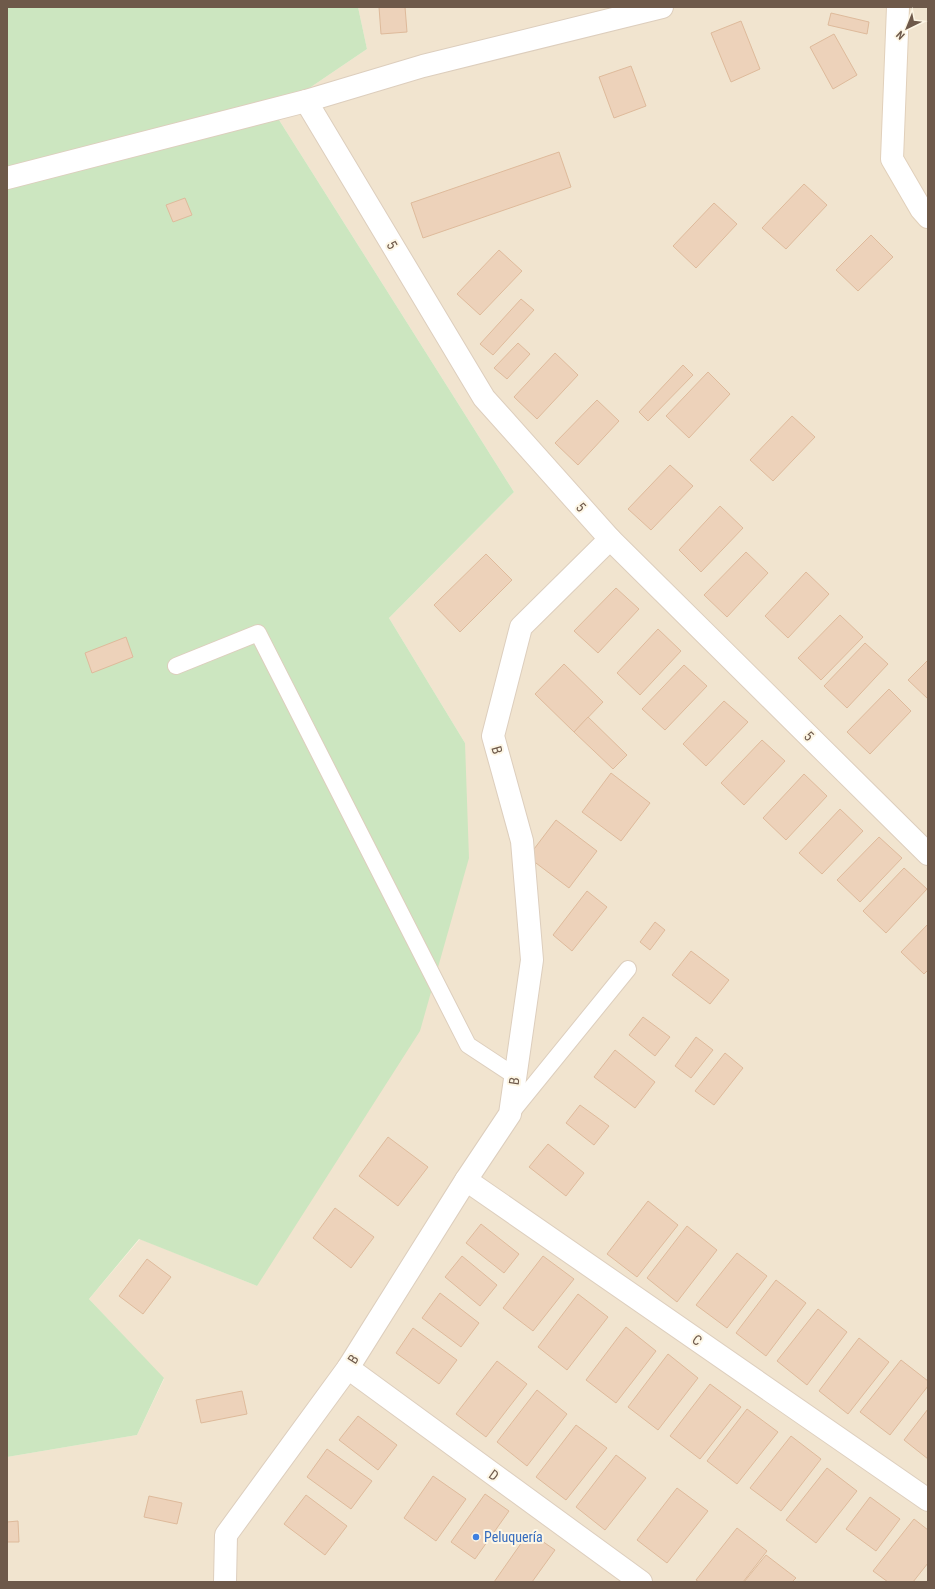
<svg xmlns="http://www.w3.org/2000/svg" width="935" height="1589" font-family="'Roboto Condensed',sans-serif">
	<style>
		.residential { fill: #f1e4cf }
		.green { fill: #cce6c0 }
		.building { fill: #edd2ba; stroke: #deba9b }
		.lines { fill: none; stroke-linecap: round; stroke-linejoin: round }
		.lane-casing { stroke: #ddcebd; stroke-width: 18 }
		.street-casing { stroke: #ddcebd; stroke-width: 24 }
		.secondary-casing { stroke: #e1d0bb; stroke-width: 24 }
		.lane { stroke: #fff; stroke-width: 16 }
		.street { stroke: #fff; stroke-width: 22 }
		.secondary { stroke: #fff; stroke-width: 22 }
		.shop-dot { fill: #3f7fe0; stroke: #fdf6e5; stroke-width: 1.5 }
		.labels { text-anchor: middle; stroke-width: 4; stroke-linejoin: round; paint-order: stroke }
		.street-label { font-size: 14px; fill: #6e594a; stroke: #fdf6e5 }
		.shop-label { font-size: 14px; fill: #366cbe; stroke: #fdf6e5; text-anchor: start }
	</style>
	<rect width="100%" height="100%" fill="#faf2e0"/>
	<!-- residential -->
	<polygon class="residential" points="358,7 928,7 928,1582 7,1582 7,1457 137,1435 164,1379 89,1299 140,1239 257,1286 465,743 389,618 514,492 274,112 367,49"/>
	<!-- green -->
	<polygon class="green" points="7,7 358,7 367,49 274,112 514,492 389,618 465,743 469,858 420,1031 257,1286 139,1239 89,1299 164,1378 137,1435 7,1457"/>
	<!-- building -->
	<g class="building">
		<polygon points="379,7 405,7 407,32 381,34"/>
		<polygon points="831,13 869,22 867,34 828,25"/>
		<polygon points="741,21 760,69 731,82 711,33"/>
		<polygon points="834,34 857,75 833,89 810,47"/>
		<polygon points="631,66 646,106 614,118 599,77"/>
		<polygon points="559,152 571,187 423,238 411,203"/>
		<polygon points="804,184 827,205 786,249 762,228"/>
		<polygon points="185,198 192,215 173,222 166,205"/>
		<polygon points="714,203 737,224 696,268 673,246"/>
		<polygon points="871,235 893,257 858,291 836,270"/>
		<polygon points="499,250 522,271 480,315 457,294"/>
		<polygon points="521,299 534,310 493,355 480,344"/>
		<polygon points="518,343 530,354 507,379 494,368"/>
		<polygon points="555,353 578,375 537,419 514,397"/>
		<polygon points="683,365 693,375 648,421 639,412"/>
		<polygon points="708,372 730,394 689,438 666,416"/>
		<polygon points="597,400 619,421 578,465 555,443"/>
		<polygon points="792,416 815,437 773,481 750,460"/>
		<polygon points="670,465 693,486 651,530 628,509"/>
		<polygon points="720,506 743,528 701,572 679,550"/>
		<polygon points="746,552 768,573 727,617 704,595"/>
		<polygon points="486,554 512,580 460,632 434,605"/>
		<polygon points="806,572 829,594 788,638 765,616"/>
		<polygon points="616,588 639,609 598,653 574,631"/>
		<polygon points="840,615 863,637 821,680 798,658"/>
		<polygon points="658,629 681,651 640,695 617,673"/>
		<polygon points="126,637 133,657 92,673 85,653"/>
		<polygon points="865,643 888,664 847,708 824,686"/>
		<polygon points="928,660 928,699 908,680"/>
		<polygon points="564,664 603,702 574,732 535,694"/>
		<polygon points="684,665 707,686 665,730 642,709"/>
		<polygon points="889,689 911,711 870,754 847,732"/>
		<polygon points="724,701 748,722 706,766 683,744"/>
		<polygon points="588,717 627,755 613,769 574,732"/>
		<polygon points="762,740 785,761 744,805 721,783"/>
		<polygon points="611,773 650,803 621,841 582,812"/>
		<polygon points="804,774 827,796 786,840 763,818"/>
		<polygon points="840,809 863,831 822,874 799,853"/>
		<polygon points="556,820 597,851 569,888 528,857"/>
		<polygon points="879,837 902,858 860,902 837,880"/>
		<polygon points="904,868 927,889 886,933 863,911"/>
		<polygon points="587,891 607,907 572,951 553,935"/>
		<polygon points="655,922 665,930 650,950 640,942"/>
		<polygon points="928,924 928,970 924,974 901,952"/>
		<polygon points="691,951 729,980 710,1004 672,975"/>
		<polygon points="643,1017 670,1037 655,1056 629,1035"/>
		<polygon points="696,1037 713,1050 691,1078 675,1066"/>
		<polygon points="615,1050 655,1082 635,1108 594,1077"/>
		<polygon points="725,1053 743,1068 714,1105 695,1091"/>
		<polygon points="580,1105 609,1126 594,1145 566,1123"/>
		<polygon points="388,1137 428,1167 398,1206 359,1176"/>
		<polygon points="548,1144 584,1173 566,1196 529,1167"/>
		<polygon points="648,1201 678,1225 637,1277 607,1254"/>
		<polygon points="335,1208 374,1237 351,1268 313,1238"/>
		<polygon points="481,1224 519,1254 504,1273 466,1243"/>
		<polygon points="687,1226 717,1250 677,1302 647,1278"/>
		<polygon points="737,1253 767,1276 727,1328 696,1305"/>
		<polygon points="462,1256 497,1285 480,1306 445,1277"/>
		<polygon points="543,1256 574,1279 533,1331 503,1308"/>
		<polygon points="147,1259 171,1277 143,1314 119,1296"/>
		<polygon points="776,1280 806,1303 766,1356 736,1333"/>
		<polygon points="440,1293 479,1323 461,1347 422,1318"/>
		<polygon points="578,1294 608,1317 567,1370 538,1347"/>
		<polygon points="818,1309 847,1332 807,1385 777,1361"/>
		<polygon points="626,1327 656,1351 616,1403 586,1380"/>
		<polygon points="413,1328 457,1360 439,1384 396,1353"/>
		<polygon points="859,1338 889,1362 848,1414 819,1391"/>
		<polygon points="668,1354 698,1378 658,1430 628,1407"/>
		<polygon points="901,1360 928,1381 928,1386 890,1435 860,1412"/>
		<polygon points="497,1361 527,1384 486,1437 456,1414"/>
		<polygon points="710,1384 741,1407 700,1459 670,1436"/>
		<polygon points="537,1390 567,1414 527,1466 497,1442"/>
		<polygon points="242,1391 247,1414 201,1423 196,1400"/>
		<polygon points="747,1409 778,1432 737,1484 707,1461"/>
		<polygon points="928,1409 928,1459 904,1440"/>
		<polygon points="358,1416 397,1445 378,1470 339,1440"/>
		<polygon points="576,1425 607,1448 566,1500 536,1477"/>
		<polygon points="791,1436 821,1459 781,1511 750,1488"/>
		<polygon points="327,1449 372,1481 351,1509 307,1477"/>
		<polygon points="616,1455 646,1478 605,1530 576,1507"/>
		<polygon points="827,1468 857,1491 816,1543 786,1520"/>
		<polygon points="433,1476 466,1499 436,1541 404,1518"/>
		<polygon points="677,1488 708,1511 667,1563 637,1540"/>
		<polygon points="485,1494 509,1511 475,1559 451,1542"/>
		<polygon points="306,1495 347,1526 325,1555 284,1524"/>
		<polygon points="149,1496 182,1503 177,1524 144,1517"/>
		<polygon points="870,1497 900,1519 876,1551 846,1529"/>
		<polygon points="914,1519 928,1530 928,1563 913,1582 888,1582 873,1571"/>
		<polygon points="18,1521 19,1542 7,1542 7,1522"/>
		<polygon points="737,1528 767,1551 743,1582 699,1582 696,1580"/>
		<polygon points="529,1532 555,1550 532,1582 494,1582"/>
		<polygon points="766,1555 796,1578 792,1582 744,1582"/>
	</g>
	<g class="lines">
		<!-- lane casing -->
		<g class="lane-casing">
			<g id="lane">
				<polyline points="176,666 258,633 468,1045 515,1076"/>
				<polyline points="511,1113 628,969"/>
			</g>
		</g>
		<!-- street casing -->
		<g class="street-casing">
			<g id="street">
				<polyline points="306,101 484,398 610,539 928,854"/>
				<polyline points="7,178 306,101 423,66 662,7"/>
				<polyline points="466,1180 928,1500"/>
				<polyline points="348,1368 641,1582"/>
				<polyline points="225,1582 226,1535 348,1368 466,1180 510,1114 532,960 522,841 493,736 521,627 610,539"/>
			</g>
		</g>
		<!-- secondary casing -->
		<g class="secondary-casing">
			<polyline id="secondary" points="898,7 892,159 921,209 928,217"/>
		</g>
		<!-- lane -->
		<use href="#lane" class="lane"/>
		<!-- street -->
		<use href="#street" class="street"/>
		<!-- secondary -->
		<use href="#secondary" class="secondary"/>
	</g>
	<!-- markers -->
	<circle class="shop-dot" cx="476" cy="1537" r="4"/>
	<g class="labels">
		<!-- street labels -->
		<g class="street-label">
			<text transform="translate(392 245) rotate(59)" y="5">5</text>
			<text transform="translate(581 507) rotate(48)" y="5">5</text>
			<text transform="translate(809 736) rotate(45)" y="5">5</text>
			<text transform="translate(497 750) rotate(74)" y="5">B</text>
			<text transform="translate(514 1081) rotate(-82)" y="5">B</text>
			<text transform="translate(697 1340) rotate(35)" y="5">C</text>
			<text transform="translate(353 1359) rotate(-58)" y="5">B</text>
			<text transform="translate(494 1475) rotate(36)" y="5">D</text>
		</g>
		<!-- shop labels -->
		<g class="shop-label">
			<text x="484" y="1542">Peluquería</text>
		</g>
	</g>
	<!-- border -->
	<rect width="935" height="1589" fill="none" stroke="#6e594a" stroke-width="16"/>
	<!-- north arrow -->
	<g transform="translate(907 28) rotate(223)" stroke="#fdf6e5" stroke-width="3" paint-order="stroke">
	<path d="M0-3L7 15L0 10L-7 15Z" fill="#6e594a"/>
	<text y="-6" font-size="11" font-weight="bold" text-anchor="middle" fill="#6e594a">N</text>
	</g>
</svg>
